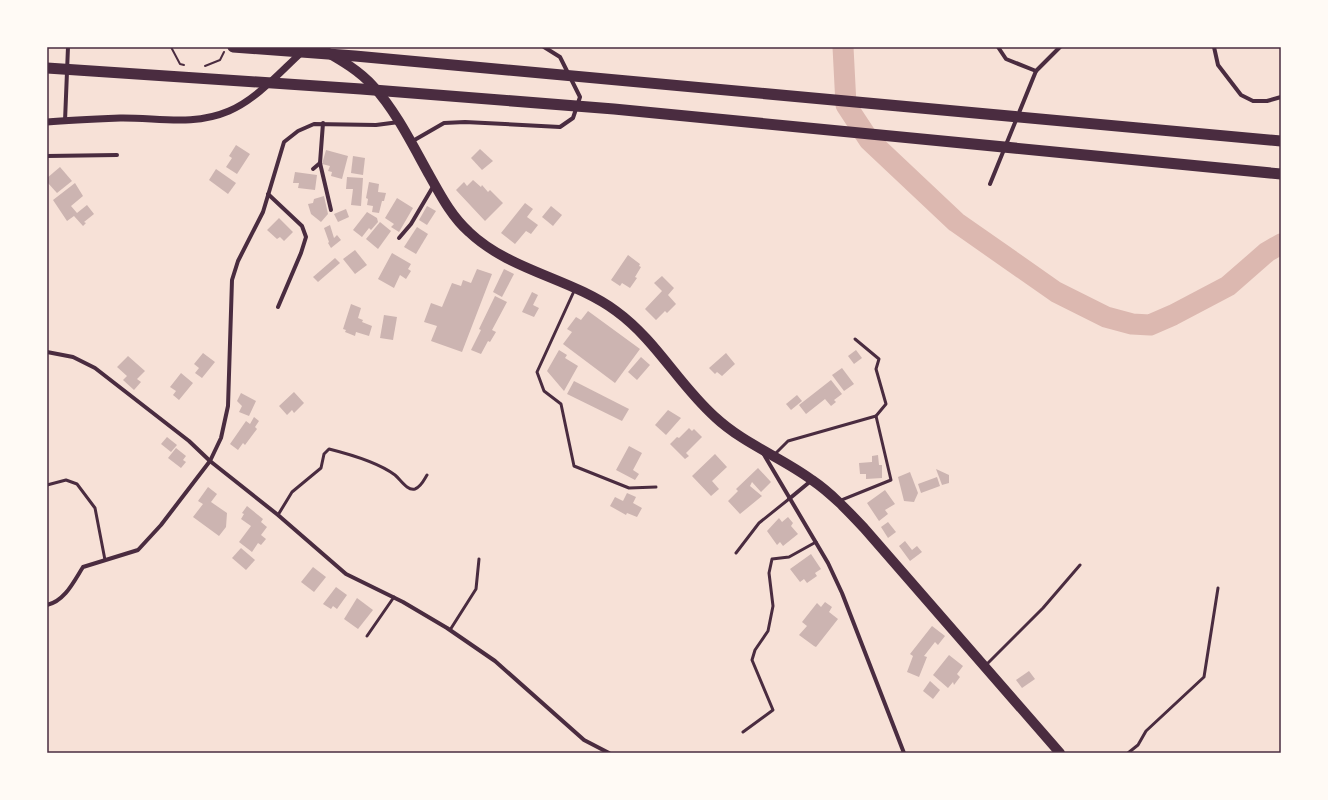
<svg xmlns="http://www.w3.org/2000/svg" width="1328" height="800" font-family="'Space Grotesk',sans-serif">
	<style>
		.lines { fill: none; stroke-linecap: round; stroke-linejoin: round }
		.river { stroke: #dcb8b0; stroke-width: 21 }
		.building { fill: #ccb4b1 }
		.path { stroke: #4a2c40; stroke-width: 2 }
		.service { stroke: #4a2c40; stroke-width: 3 }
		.minor { stroke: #4a2c40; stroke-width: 4 }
		.tertiary { stroke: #4a2c40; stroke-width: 7 }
		.primary { stroke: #4a2c40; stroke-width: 10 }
		.motorway { stroke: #4a2c40; stroke-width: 11 }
		.neatline { fill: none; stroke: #4a2c40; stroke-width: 1.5 }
	</style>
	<rect width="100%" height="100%" fill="#f7e1d7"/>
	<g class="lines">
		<!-- river -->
		<polyline class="river" points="843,47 846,105 869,140 956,222 1056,292 1106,317 1132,324 1150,325 1173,315 1228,286 1267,252 1281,244"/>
	</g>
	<!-- building -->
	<g class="building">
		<polygon points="236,145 250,154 237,174 226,167 232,158 229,156"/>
		<polygon points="480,149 493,161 482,170 471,158"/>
		<polygon points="326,150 348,156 342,179 331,176 332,172 328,171 330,166 322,164"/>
		<polygon points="353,156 365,158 363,175 351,173"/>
		<polygon points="60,167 72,181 57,193 47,182 47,178"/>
		<polygon points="216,169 236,183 228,194 209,180"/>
		<polygon points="295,172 317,175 315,190 298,188 299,183 293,183"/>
		<polygon points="347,177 363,178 361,206 351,205 353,189 346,189"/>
		<polygon points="473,180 481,187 482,185 488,192 490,190 503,203 485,221 456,190 464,182 467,186"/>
		<polygon points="369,182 379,184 378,192 386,193 384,201 382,201 379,213 372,212 373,206 367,205 368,199 366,198"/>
		<polygon points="75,183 83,196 71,206 77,213 87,205 94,214 84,222 86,223 83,226 74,216 67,221 53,200"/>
		<polygon points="324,196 328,214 321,222 311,214 308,204 313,203 314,199"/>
		<polygon points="397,198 413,208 399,232 391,227 394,224 385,218"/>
		<polygon points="525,203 533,209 527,217 538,225 531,234 526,231 515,244 501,233"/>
		<polygon points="427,206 436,211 427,225 419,220"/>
		<polygon points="551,206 562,215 553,226 542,217"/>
		<polygon points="346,209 349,217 338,222 334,214"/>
		<polygon points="367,212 377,218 378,222 371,230 369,228 362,237 353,230"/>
		<polygon points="279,218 293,232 284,241 280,237 277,239 267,230"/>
		<polygon points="380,222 391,231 378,249 366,239"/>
		<polygon points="330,225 334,238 337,235 341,240 331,248 328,243 329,242 324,228"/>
		<polygon points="417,227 428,234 416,254 404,247"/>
		<polygon points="355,250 367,265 355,274 343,259"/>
		<polygon points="392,253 411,264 408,269 411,271 406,279 400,275 394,288 378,279"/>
		<polygon points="628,255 640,264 639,266 641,267 635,277 637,278 630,288 622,283 620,286 611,280"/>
		<polygon points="335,258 340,263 318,282 313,277"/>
		<polygon points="477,269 492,274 462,352 431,341 437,326 424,322 431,303 442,307 452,283 461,286 463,280 471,283"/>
		<polygon points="504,269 514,274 502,297 493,292"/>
		<polygon points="662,276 674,288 668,295 676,304 667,313 665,311 656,320 645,309 662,291 654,283"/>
		<polygon points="532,292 538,295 533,305 539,308 534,317 522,312"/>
		<polygon points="495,296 507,302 492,330 496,332 490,342 488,341 481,354 471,350 481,330 479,329"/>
		<polygon points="351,304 361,308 358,318 363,320 362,322 372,326 369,336 356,332 355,336 345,332 346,330 343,329"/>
		<polygon points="588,311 640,349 615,383 563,344 572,332 567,329 576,317 581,320"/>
		<polygon points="384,315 397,317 393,340 380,338"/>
		<polygon points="559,350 567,355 565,358 578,366 564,391 547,371"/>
		<polygon points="856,350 862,358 854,364 848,356"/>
		<polygon points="203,353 215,362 202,378 195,373 199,368 194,364"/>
		<polygon points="726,353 735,364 722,376 717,372 715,374 709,368"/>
		<polygon points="128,356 145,371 137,379 141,382 134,390 123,380 127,376 117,367"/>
		<polygon points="641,357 650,365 637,380 628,372"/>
		<polygon points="842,368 854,384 844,391 832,375"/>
		<polygon points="181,373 193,383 179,400 173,395 176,391 170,387"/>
		<polygon points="831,380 842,394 834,400 836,402 831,406 825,399 806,414 799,405"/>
		<polygon points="574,381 629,409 622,421 567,394"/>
		<polygon points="294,392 304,403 294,413 292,410 287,415 279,406"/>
		<polygon points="241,393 256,401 249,416 239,412 242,406 237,401"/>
		<polygon points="797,395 802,401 791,410 786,404"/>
		<polygon points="668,410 681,418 666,435 655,425"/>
		<polygon points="254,417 259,421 255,427 257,429 245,445 243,443 238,450 230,444 246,421 250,424"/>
		<polygon points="689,428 692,431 694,429 702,437 686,453 689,456 685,459 670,444 677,437 679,438"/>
		<polygon points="167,437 177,445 171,452 161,444"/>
		<polygon points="629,446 642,453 633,470 639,474 635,480 616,470"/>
		<polygon points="176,448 186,456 183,460 186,462 181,468 168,458"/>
		<polygon points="715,454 727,467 712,481 719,489 711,496 692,476"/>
		<polygon points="878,455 879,465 882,465 882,478 866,479 866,474 860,474 859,463 872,462 872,456"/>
		<polygon points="758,468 771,482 761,492 752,482 750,486 762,496 740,514 728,501 738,491 736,489"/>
		<polygon points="936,469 949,475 949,483 942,485"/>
		<polygon points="910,472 918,493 914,502 904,501 898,477"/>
		<polygon points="937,477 940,486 921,493 918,484"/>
		<polygon points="208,487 217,494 211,502 227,513 226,527 219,536 193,517 203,504 198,501"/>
		<polygon points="885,490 895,504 885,510 888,514 879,521 867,503"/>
		<polygon points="627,493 636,497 633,503 642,508 637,517 627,513 626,515 610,506 615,497 623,501"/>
		<polygon points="247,506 263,519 261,522 267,527 261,535 266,539 261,545 258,543 252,552 239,542 251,526 241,519 244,514 242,513"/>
		<polygon points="788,517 793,523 791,526 798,534 783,546 780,542 777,545 767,531 779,518 782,522"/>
		<polygon points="888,522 896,532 888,538 881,527"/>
		<polygon points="905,541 912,550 917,546 922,552 910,561 899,546"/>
		<polygon points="241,548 255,560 246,570 232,558"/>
		<polygon points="811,554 821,569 815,573 817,576 807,583 804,579 800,582 790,569"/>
		<polygon points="313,567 326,577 314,592 301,582"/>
		<polygon points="336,587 347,595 337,609 333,606 331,609 323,604"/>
		<polygon points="357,598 373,610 358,629 344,619"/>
		<polygon points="825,602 832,607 829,612 838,619 816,647 814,646 799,635 807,626 802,622 817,603 821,607"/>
		<polygon points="932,626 945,636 938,645 935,642 924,656 927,657 919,677 907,672 913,656 910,654"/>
		<polygon points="949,655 963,666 957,674 960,677 954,685 953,682 948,688 933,675"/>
		<polygon points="1029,671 1035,679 1022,688 1016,680"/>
		<polygon points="930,681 940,690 933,699 923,691"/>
	</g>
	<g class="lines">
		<!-- path -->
		<g class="path">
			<polyline points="171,47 180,64 184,65"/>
			<polyline points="205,66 220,60 224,52"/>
		</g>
		<!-- service -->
		<g class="service">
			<polyline points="575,289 537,372 544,391 561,404 574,466 629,488 656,487"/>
			<polyline points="774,455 788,441 876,416 886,404 876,369 879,359 855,339"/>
			<polyline points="47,485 66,480 77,484 95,508 105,560"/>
			<polyline points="839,501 891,480 876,416"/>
			<path d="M278,515L292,492L321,468L324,454L329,449C349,454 379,463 395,475C401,480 407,491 415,489C421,487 424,480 427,475"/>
			<polyline points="736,553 759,523 789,499"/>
			<polyline points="450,630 476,589 479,559"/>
			<polyline points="367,636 394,597"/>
			<polyline points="985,666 1043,608 1080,565"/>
			<polyline points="743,732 773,710 752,660 755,650 768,631 773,606 769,573 772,559 789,557 816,542"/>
			<polyline points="1128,753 1138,745 1146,731 1204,677 1218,588"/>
		</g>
		<!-- minor -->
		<g class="minor">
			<polyline points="998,47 1006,59 1036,71 1060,47"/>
			<polyline points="1214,47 1218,65 1241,95 1253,101 1267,101 1281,97"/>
			<polyline points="65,121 68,47"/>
			<polyline points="323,123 320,163 331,210"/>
			<polyline points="411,142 444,123 465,122 560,127 573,118 580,97 560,57 544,47"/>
			<polyline points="47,156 117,155"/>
			<polyline points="313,169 320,163"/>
			<polyline points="990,184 1036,71"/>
			<polyline points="268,194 302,226 306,237 301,253 278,307"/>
			<polyline points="399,238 411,224 434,185"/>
			<polyline points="47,352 73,357 95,368 189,441 210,461 278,515 346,574 403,602 447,628 495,661 584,740 609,753"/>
			<polyline points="763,453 828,563 842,593 904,753"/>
			<polyline points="789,499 812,480"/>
			<path d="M47,605C65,601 74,581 83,567L138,550L161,525L210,461L221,438L228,406L232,280L238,261L263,212L284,142L298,131L314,124L376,125L399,122"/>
		</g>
		<!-- tertiary -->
		<path class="tertiary" d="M47,122C72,120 98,119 123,118C160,118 194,126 229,111C257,99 280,72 302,52"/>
		<!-- primary -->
		<path class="primary" d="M318,47C337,58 358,69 373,86C395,110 411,142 427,171C439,192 450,215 469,232C510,271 571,278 616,311C656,340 679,385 715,417C744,444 781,457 812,480C831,493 848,511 864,528L1060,753"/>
		<!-- motorway -->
		<g class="motorway">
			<polyline points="233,47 355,56 1281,141"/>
			<polyline points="47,68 361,89 614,109 1281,174"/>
		</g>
	</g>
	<!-- border -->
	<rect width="1328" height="800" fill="none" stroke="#fffaf5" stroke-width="96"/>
	<rect x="48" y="48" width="1232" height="704" class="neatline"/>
</svg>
